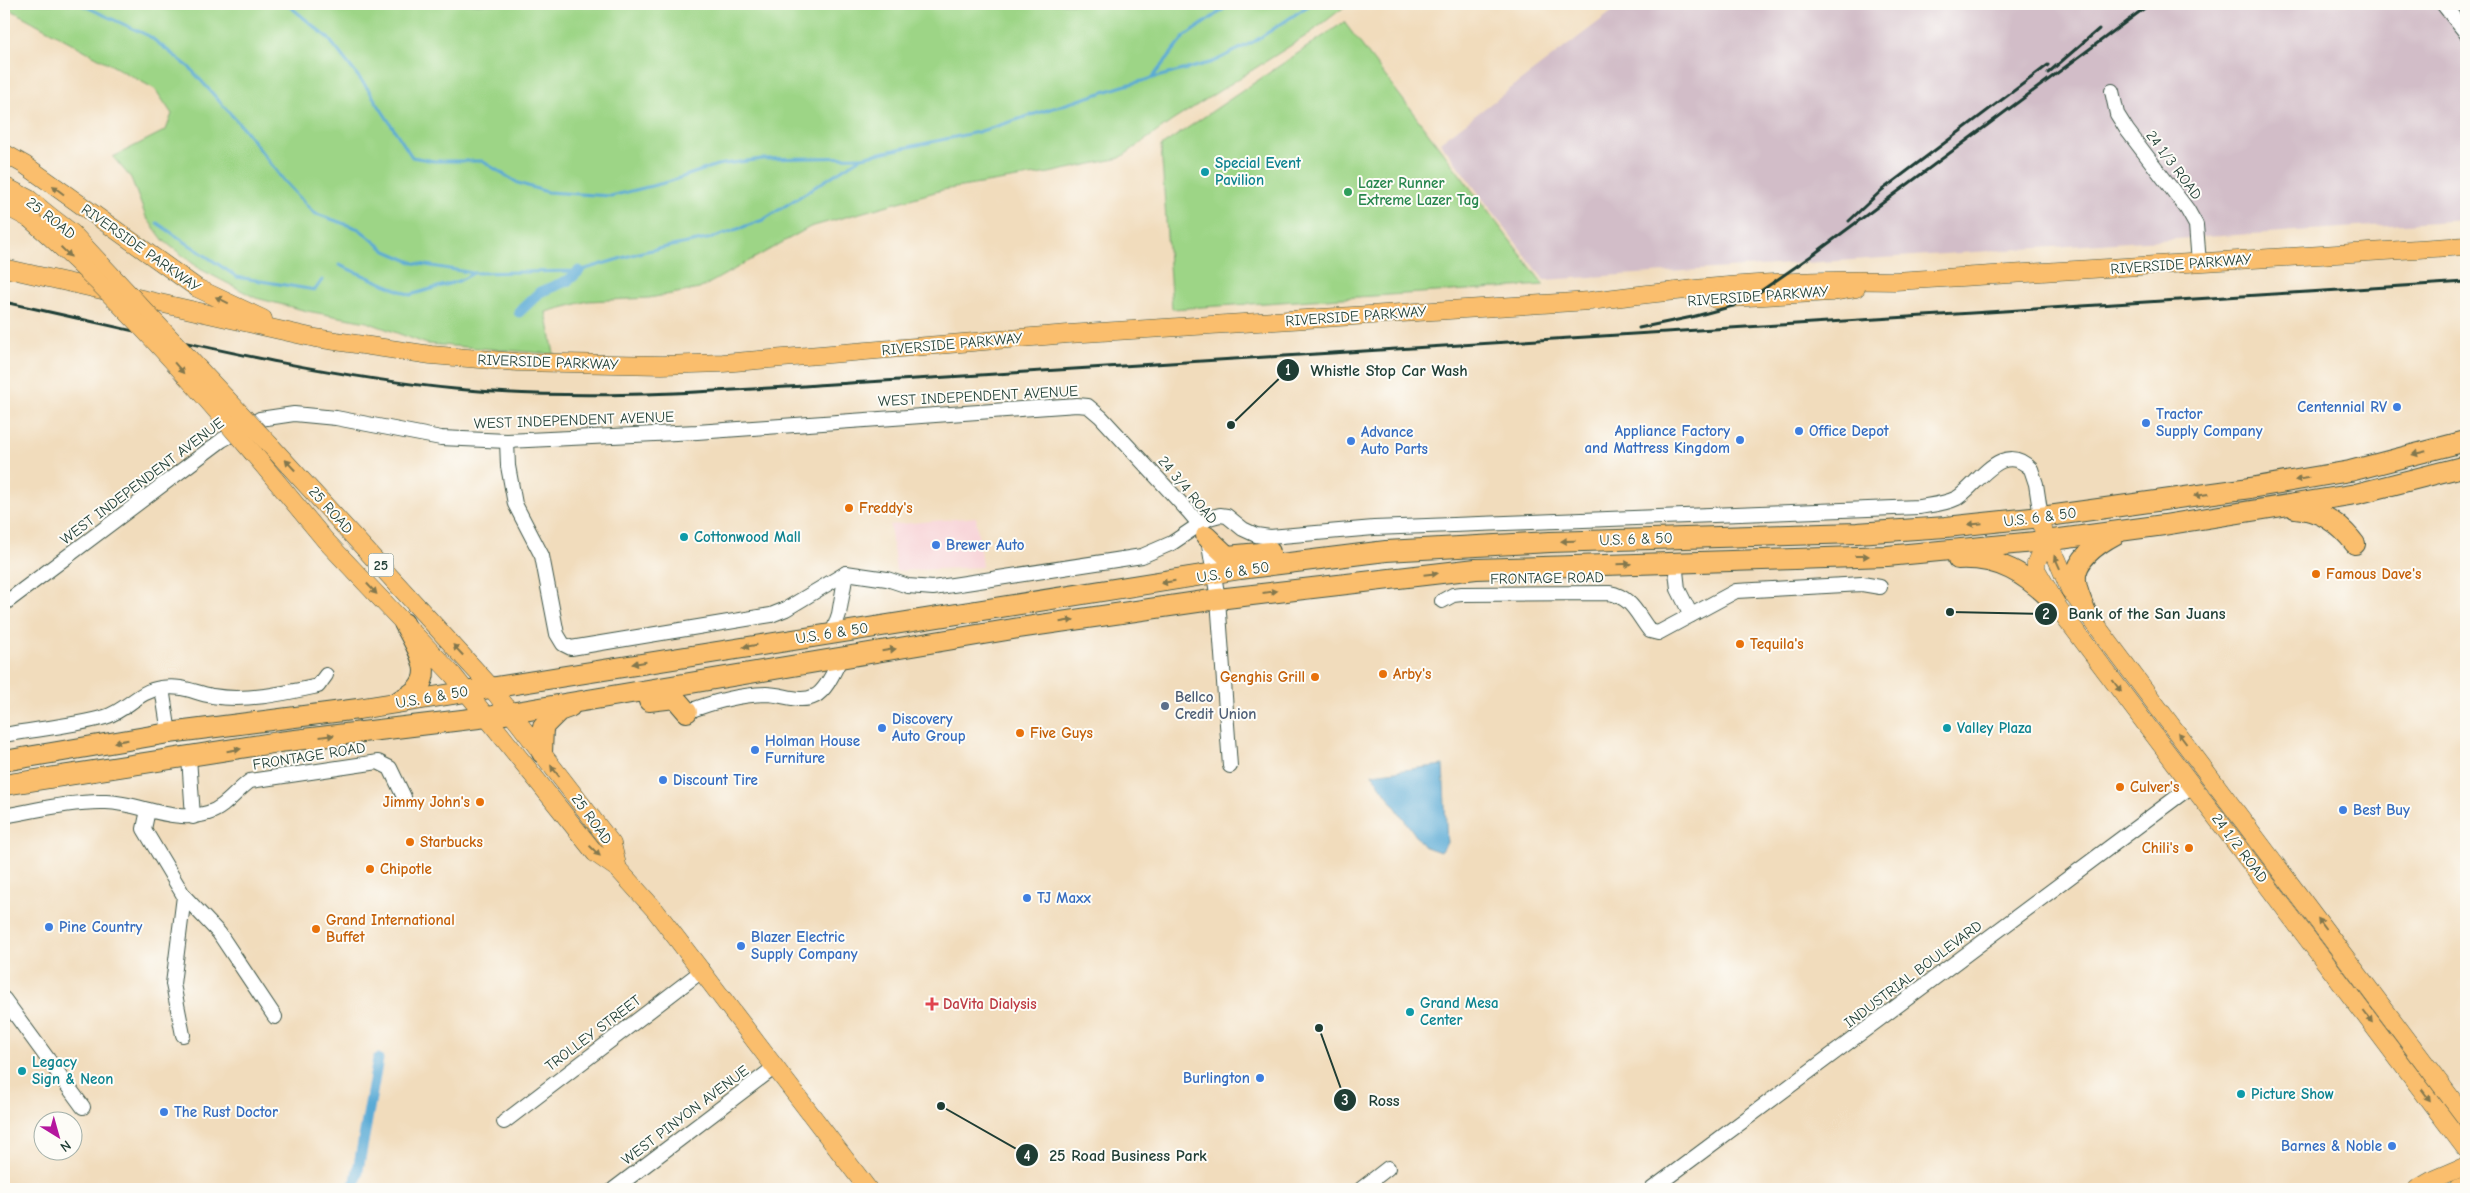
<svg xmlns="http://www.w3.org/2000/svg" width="2470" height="1193" font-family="'Comic Neue',sans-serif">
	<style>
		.built { fill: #f7cfd4 }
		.industrial { fill: #d2bdc8 }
		.green { fill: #9dd586; stroke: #5e895d }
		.water { fill: #5aaad5; stroke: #3c7484 }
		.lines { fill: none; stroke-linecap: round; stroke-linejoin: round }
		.stream { stroke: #5aaad5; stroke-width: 3 }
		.canal { stroke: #5aaad5; stroke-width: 11 }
		.minor-casing { stroke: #3e5548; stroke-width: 16 }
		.major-casing { stroke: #3e5548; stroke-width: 19 }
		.highway-casing { stroke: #3e5548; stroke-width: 22 }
		.minor { stroke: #fff; stroke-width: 14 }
		.major { stroke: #fabe6d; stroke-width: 18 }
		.highway { stroke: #fabe6d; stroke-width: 20 }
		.rail { stroke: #1f3d34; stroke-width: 3 }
		.major-bridge-casing { stroke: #3e5548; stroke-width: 19; stroke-linecap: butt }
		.major-bridge { stroke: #fabe6d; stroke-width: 18 }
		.oneway { fill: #82774e }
		.culture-dot { fill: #0f9aa8; stroke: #fdfcf7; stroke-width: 2 }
		.leisure-dot { fill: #2e9e5b; stroke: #fdfcf7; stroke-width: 2 }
		.shop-dot { fill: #3f7fe0; stroke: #fdfcf7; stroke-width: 2 }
		.food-dot { fill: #e8710a; stroke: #fdfcf7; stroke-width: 2 }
		.service-dot { fill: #5c6f8a; stroke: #fdfcf7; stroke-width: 2 }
		.health-dot { fill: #e0444e; stroke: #fdfcf7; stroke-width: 2 }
		.labels { text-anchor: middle; stroke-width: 4; stroke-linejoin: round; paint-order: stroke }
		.shield { fill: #fdfcf7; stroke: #62766e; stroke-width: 1 }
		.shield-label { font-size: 14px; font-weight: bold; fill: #1f3d34 }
		.culture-label { font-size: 15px; font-weight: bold; fill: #0d838f; stroke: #fdfcf7; text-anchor: start }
		.street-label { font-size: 15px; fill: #1f3d34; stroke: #fdfcf7 }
		.leisure-label { font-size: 15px; font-weight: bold; fill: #27864d; stroke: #fdfcf7; text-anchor: start }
		.shop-label { font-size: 15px; font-weight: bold; fill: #366cbe; stroke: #fdfcf7; text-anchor: start }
		.food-label { font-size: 15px; font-weight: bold; fill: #c56008; stroke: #fdfcf7; text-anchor: start }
		.service-label { font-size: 15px; font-weight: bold; fill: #4e5e75; stroke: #fdfcf7; text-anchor: start }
		.health-label { font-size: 15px; font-weight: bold; fill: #be3a42; stroke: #fdfcf7; text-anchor: start }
		.leader { fill: none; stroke: #1f3d34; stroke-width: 2 }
		.callout-dot { fill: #1f3d34; stroke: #fdfcf7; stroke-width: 2 }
		.mark-label { font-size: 15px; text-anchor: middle; font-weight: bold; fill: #fff }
		.callout-label { font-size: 16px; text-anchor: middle; font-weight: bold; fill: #1f3d34; stroke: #fdfcf7; stroke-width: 4; stroke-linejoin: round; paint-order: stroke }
	</style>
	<rect width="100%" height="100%" fill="#fdfcf7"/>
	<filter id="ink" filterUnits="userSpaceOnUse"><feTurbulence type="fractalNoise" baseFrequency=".02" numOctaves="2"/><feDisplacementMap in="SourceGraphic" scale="10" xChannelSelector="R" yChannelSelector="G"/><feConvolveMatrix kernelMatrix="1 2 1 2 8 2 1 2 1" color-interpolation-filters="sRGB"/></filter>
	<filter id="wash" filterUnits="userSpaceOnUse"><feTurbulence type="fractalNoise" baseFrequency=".0096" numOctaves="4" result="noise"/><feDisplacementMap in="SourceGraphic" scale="20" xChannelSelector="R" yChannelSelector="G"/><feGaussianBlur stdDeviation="1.12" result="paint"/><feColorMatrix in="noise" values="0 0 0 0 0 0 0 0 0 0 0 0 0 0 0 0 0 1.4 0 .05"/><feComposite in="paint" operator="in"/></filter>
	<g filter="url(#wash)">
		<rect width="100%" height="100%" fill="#f1dcbc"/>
		<!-- built -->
		<polygon class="built" points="976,517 982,567 896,571 890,525"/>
		<!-- industrial -->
		<polygon class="industrial" points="1622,4 2466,4 2466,220 1544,280 1440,142"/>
		<!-- green -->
		<g class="green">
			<polygon points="4,4 1348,4 1309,34 1172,121 1120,158 1049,173 942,190 810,227 699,289 649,298 588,301 546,312 554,354 427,344 367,322 307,311 256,298 200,269 164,241 146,217 131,178 113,157 166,130 172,114 155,89 4,6"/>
			<polygon points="1344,22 1544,285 1172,309 1161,146"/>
		</g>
		<!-- water -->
		<polygon class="water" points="1443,765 1447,843 1440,852 1423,846 1372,774"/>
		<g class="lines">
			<!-- stream -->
			<g class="stream">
				<polyline points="80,4 149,36 189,67 244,129 284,181 314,213 359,229 386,251 414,263 473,273"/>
				<polyline points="287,4 328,38 368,89 412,157 434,161 482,161 518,183 547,192 611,196 668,182 717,165 762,159 861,157"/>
				<polyline points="1152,78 1184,37 1231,4"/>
				<polyline points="157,223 237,277 315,290 322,280"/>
				<polyline points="339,265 410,295 459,281 474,273 579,271 642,252 712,238 763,220 862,157 978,132 1123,86 1213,62 1255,41 1311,4"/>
			</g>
			<!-- canal -->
			<g class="canal">
				<polyline points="519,312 540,292 569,280 579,271"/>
				<polyline points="351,1189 356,1181 378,1059"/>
			</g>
		</g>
	</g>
	<g filter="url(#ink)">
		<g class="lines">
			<!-- minor casing -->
			<g class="minor-casing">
				<g id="minor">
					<polyline points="2443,4 2466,33"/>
					<polyline points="2112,91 2117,114 2127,130 2187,209 2196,225 2199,263"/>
					<path d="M507,441L508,466L515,504L542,556L557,634L563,644L571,648L771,615L786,609L846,573L887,579L908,586L933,588L1142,556L1172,543L1209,518L1220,515L1227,516L1243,529L1256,535L1270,537L1374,528L1919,507C1931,505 1945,504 1957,498C1978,485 2002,439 2031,469L2036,484L2041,517"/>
					<polyline points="1675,562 1678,589 1691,615"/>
					<path d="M1442,601L1453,595L1462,594L1609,593C1632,597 1637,615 1650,631L1658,633L1736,591L1862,584L1880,587"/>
					<polyline points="4,604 222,440 260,419 294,414 336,418 441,438 507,441 697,432 1077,405 1088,406 1101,417 1189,512 1200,525 1209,545 1218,599 1230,766"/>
					<polyline points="833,632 839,614 846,573"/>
					<polyline points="162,688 169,733"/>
					<path d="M687,712C712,702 739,695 766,694C784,694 799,704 815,696C827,690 835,669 841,658"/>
					<path d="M4,735C37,729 73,726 105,717C126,711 138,691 161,688C183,685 192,692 212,696C246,702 285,693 318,686L326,675"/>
					<polyline points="189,757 193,817"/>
					<polyline points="148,810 144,829 184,896 173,984 183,1035"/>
					<path d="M4,816C37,810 73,801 106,802C141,803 173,824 208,813C225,808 236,791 250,781L378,762L390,768L404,797"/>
					<polyline points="184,896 219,933 275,1017"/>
					<polyline points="4,999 83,1107"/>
					<polyline points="504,1122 703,970"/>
					<polyline points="614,1189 775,1067"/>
					<polyline points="1361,1189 1388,1168"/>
					<polyline points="1652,1189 2193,785"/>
				</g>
			</g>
			<!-- major casing -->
			<g class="major-casing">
				<g id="major">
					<polyline points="4,153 25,165 197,288 263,319"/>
					<polyline points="4,186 29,199 51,217"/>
					<polyline points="4,205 30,219"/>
					<path d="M4,268L315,338L431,355L517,362L662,365L723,363L1068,334L1590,301C1691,288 1793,278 1895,281L2466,246"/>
					<polyline points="1715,299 1831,292 1856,288"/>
					<polyline points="270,445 490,686 612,844 618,869"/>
					<polyline points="253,453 325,540 453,675 595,853 618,869 655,910 868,1189"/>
					<polyline points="2041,517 2045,541 2057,559 2070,590 2081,605 2466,1118"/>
					<polyline points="2045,541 2036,563 2036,569 2059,609 2466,1149"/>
					<polyline points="2417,1189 2431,1181 2466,1166"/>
					<polyline points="2458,1189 2466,1186"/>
				</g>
			</g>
			<!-- highway casing -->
			<g class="highway-casing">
				<g id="highway">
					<path d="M2295,508C2320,510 2340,524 2355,544"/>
					<polyline points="1206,536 1227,556 1270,552"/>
					<path d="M1958,559C2000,557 2025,574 2054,602"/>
					<path d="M2086,612C2082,603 2077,592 2076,582C2073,560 2099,543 2116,534"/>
					<path d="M400,700C442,681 419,653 404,623"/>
					<polyline points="649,701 675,698 687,712"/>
					<polyline points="542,753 543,727 559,711 570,707"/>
					<polyline points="4,761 169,733 358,709 1240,569 1386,551 1550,542 1857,533 1946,527 2041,517 2250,488 2350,471 2466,441"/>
					<polyline points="4,785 279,742 487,717 1019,628 1218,599 1476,569 1887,556 2045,541 2164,525 2356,494 2466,466"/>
				</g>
			</g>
			<!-- minor -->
			<use href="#minor" class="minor"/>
			<!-- major -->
			<use href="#major" class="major"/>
			<!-- highway -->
			<use href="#highway" class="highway"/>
			<!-- rail -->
			<g class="rail">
				<polyline points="2048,73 2099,29"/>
				<polyline points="1849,221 1882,190 2048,65"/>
				<path d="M4,302C153,334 303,374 455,389C592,402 730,390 867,382L2466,282"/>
				<polyline points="1639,328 1692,317 1733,306 1758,293 1814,254 2150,4"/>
			</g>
			<!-- major-bridge casing -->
			<g class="major-bridge-casing">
				<g id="major-bridge">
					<polyline points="51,217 72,233 270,445"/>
					<path d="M30,219C111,289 183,371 253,453"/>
				</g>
			</g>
			<!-- major-bridge -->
			<use href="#major-bridge" class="major-bridge"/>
		</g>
		<!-- one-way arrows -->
		<defs><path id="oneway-solid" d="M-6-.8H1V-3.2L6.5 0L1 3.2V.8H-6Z" transform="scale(1.25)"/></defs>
		<g class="oneway">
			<use href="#oneway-solid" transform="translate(58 190) rotate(-143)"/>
			<use href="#oneway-solid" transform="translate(66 252) rotate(44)"/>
			<use href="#oneway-solid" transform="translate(222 300) rotate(-154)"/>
			<use href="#oneway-solid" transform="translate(179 368) rotate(49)"/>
			<use href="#oneway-solid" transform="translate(2419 453) rotate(166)"/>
			<use href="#oneway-solid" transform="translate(290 465) rotate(-133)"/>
			<use href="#oneway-solid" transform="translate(2302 479) rotate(170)"/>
			<use href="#oneway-solid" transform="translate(2201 495) rotate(172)"/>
			<use href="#oneway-solid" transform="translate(1975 524) rotate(174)"/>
			<use href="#oneway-solid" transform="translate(1568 541) rotate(178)"/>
			<use href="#oneway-solid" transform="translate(1862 556)"/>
			<use href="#oneway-solid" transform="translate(2057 562) rotate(-114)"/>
			<use href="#oneway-solid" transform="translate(1624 564) rotate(-2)"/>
			<use href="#oneway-solid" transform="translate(1431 574) rotate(-6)"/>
			<use href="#oneway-solid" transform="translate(1168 582) rotate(171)"/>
			<use href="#oneway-solid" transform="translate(372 589) rotate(47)"/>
			<use href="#oneway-solid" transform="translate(1270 592) rotate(-7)"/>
			<use href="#oneway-solid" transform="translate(1067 621) rotate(-9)"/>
			<use href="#oneway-solid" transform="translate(750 646) rotate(171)"/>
			<use href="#oneway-solid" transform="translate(458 650) rotate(-133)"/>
			<use href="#oneway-solid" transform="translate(889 650) rotate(-9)"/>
			<use href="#oneway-solid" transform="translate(639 663) rotate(171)"/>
			<use href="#oneway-solid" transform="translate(2117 686) rotate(53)"/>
			<use href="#oneway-solid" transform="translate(327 736) rotate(-7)"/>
			<use href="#oneway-solid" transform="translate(2182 738) rotate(-127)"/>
			<use href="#oneway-solid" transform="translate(121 741) rotate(170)"/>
			<use href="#oneway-solid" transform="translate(234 750) rotate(-9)"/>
			<use href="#oneway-solid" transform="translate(555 771) rotate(-128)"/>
			<use href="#oneway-solid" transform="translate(595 851) rotate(44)"/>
			<use href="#oneway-solid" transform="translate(2322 924) rotate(-127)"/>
			<use href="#oneway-solid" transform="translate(2368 1017) rotate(53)"/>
			<use href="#oneway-solid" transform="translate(2426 1095) rotate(53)"/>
		</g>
	</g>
	<!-- markers -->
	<g class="culture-dot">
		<circle cx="1205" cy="172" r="5"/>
		<circle cx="684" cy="537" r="5"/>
		<circle cx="1947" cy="728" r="5"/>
		<circle cx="1410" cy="1012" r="5"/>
		<circle cx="22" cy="1071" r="5"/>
		<circle cx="2241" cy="1094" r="5"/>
	</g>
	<circle class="leisure-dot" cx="1348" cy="192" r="5"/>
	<g class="shop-dot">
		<circle cx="2397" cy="407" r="5"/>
		<circle cx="2146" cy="423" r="5"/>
		<circle cx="1799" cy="431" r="5"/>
		<circle cx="1740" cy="440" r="5"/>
		<circle cx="1351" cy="441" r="5"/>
		<circle cx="936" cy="545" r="5"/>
		<circle cx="882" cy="728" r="5"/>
		<circle cx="755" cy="750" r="5"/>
		<circle cx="663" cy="780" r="5"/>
		<circle cx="2343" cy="810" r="5"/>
		<circle cx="1027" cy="898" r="5"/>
		<circle cx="49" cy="927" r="5"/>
		<circle cx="741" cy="946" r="5"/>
		<circle cx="1260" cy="1078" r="5"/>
		<circle cx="164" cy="1112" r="5"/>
		<circle cx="2392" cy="1146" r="5"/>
	</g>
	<g class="food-dot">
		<circle cx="849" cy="508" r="5"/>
		<circle cx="2316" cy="574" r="5"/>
		<circle cx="1740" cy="644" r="5"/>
		<circle cx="1383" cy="674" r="5"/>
		<circle cx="1315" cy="677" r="5"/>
		<circle cx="1020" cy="733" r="5"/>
		<circle cx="2120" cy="787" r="5"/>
		<circle cx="480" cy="802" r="5"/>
		<circle cx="410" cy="842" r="5"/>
		<circle cx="2189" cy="848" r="5"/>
		<circle cx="370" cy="869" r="5"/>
		<circle cx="316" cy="929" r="5"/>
	</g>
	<circle class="service-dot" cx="1165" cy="706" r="5"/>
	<path class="health-dot" d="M929.5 996.5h5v5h5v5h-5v5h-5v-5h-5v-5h5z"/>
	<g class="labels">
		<!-- shield labels -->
		<rect class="shield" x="368.5" y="553.5" width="25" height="23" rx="4"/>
		<g class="shield-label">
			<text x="381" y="570">25</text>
		</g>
		<!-- culture labels -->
		<g class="culture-label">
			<text x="1215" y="168">Special Event<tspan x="1215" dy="17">Pavilion</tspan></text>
			<text x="694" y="542">Cottonwood Mall</text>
			<text x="1957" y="733">Valley Plaza</text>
			<text x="1420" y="1008">Grand Mesa<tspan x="1420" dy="17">Center</tspan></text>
			<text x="32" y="1067">Legacy<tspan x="32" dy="17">Sign &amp; Neon</tspan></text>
			<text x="2251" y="1099">Picture Show</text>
		</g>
		<!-- street labels -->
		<g class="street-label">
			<text transform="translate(2174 165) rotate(53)" y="5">24 1/3 ROAD</text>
			<text transform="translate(51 218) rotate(38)" y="5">25 ROAD</text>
			<text transform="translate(141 248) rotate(35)" y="5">RIVERSIDE PARKWAY</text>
			<text transform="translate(2181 264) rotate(-4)" y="5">RIVERSIDE PARKWAY</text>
			<text transform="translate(1758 296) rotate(-4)" y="5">RIVERSIDE PARKWAY</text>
			<text transform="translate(1356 316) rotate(-4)" y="5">RIVERSIDE PARKWAY</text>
			<text transform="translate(952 344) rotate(-5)" y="5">RIVERSIDE PARKWAY</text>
			<text transform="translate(548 362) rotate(2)" y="5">RIVERSIDE PARKWAY</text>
			<text transform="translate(978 396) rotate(-3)" y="5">WEST INDEPENDENT AVENUE</text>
			<text transform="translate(574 420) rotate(-2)" y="5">WEST INDEPENDENT AVENUE</text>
			<text transform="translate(142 481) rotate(-37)" y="5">WEST INDEPENDENT AVENUE</text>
			<text transform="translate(1188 490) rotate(50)" y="5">24 3/4 ROAD</text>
			<text transform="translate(331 510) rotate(48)" y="5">25 ROAD</text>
			<text transform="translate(2040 517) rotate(-7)" y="5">U.S. 6 &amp; 50</text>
			<text transform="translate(1636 539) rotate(-2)" y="5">U.S. 6 &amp; 50</text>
			<text transform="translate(1233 572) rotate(-9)" y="5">U.S. 6 &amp; 50</text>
			<text transform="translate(1547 578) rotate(-1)" y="5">FRONTAGE ROAD</text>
			<text transform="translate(832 633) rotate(-9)" y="5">U.S. 6 &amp; 50</text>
			<text transform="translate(432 697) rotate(-10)" y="5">U.S. 6 &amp; 50</text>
			<text transform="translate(309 756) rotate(-9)" y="5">FRONTAGE ROAD</text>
			<text transform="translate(592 819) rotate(54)" y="5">25 ROAD</text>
			<text transform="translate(2240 848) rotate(53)" y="5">24 1/2 ROAD</text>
			<text transform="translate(1913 974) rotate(-37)" y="5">INDUSTRIAL BOULEVARD</text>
			<text transform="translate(593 1033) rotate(-37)" y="5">TROLLEY STREET</text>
			<text transform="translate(685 1115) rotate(-37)" y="5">WEST PINYON AVENUE</text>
		</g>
		<!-- leisure labels -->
		<g class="leisure-label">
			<text x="1358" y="188">Lazer Runner<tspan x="1358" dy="17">Extreme Lazer Tag</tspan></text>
		</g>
		<!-- shop labels -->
		<g class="shop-label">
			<text x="2387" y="412" text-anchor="end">Centennial RV</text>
			<text x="2156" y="419">Tractor<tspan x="2156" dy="17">Supply Company</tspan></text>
			<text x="1730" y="436" text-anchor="end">Appliance Factory<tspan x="1730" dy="17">and Mattress Kingdom</tspan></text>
			<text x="1809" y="436">Office Depot</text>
			<text x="1361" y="437">Advance<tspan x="1361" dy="17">Auto Parts</tspan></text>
			<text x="946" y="550">Brewer Auto</text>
			<text x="892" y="724">Discovery<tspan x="892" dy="17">Auto Group</tspan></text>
			<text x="765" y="746">Holman House<tspan x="765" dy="17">Furniture</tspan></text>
			<text x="673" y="785">Discount Tire</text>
			<text x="2353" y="815">Best Buy</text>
			<text x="1037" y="903">TJ Maxx</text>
			<text x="59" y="932">Pine Country</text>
			<text x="751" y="942">Blazer Electric<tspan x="751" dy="17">Supply Company</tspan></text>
			<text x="1250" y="1083" text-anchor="end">Burlington</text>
			<text x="174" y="1117">The Rust Doctor</text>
			<text x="2382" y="1151" text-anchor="end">Barnes &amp; Noble</text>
		</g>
		<!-- food labels -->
		<g class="food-label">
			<text x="859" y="513">Freddy's</text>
			<text x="2326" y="579">Famous Dave's</text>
			<text x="1750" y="649">Tequila's</text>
			<text x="1393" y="679">Arby's</text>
			<text x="1305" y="682" text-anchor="end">Genghis Grill</text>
			<text x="1030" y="738">Five Guys</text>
			<text x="2130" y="792">Culver's</text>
			<text x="470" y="807" text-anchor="end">Jimmy John's</text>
			<text x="420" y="847">Starbucks</text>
			<text x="2179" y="853" text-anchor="end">Chili's</text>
			<text x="380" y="874">Chipotle</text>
			<text x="326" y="925">Grand International<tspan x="326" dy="17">Buffet</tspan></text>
		</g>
		<!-- service labels -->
		<g class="service-label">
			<text x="1175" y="702">Bellco<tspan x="1175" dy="17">Credit Union</tspan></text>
		</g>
		<!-- health labels -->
		<g class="health-label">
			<text x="943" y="1009">DaVita Dialysis</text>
		</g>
	</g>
	<!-- callouts -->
	<path class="leader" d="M1231 425L1288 370M1950 612L2046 614M1319 1028L1345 1100M941 1106L1027 1155"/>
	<g class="callout-dot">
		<circle cx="1231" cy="425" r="5"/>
		<circle cx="1950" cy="612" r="5"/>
		<circle cx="1319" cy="1028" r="5"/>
		<circle cx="941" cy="1106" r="5"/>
		<circle cx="1288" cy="370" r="12"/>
		<circle cx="2046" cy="614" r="12"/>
		<circle cx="1345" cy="1100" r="12"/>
		<circle cx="1027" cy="1155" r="12"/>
	</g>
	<g class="mark-label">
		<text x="1288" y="375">1</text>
		<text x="2046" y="619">2</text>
		<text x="1345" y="1105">3</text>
		<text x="1027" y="1161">4</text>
	</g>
	<g class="callout-label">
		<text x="1389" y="376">Whistle Stop Car Wash</text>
		<text x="2147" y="619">Bank of the San Juans</text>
		<text x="1384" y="1106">Ross</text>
		<text x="1128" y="1161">25 Road Business Park</text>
	</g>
	<!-- margin -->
	<rect width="2470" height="1193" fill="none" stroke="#fdfcf7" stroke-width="20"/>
	<!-- north arrow -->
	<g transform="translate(58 1136) rotate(143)"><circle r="24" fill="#fdfcf7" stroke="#a4b0a9"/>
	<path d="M0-4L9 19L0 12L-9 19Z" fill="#b5179e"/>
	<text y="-8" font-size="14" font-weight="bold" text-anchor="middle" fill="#1f3d34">N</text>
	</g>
</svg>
